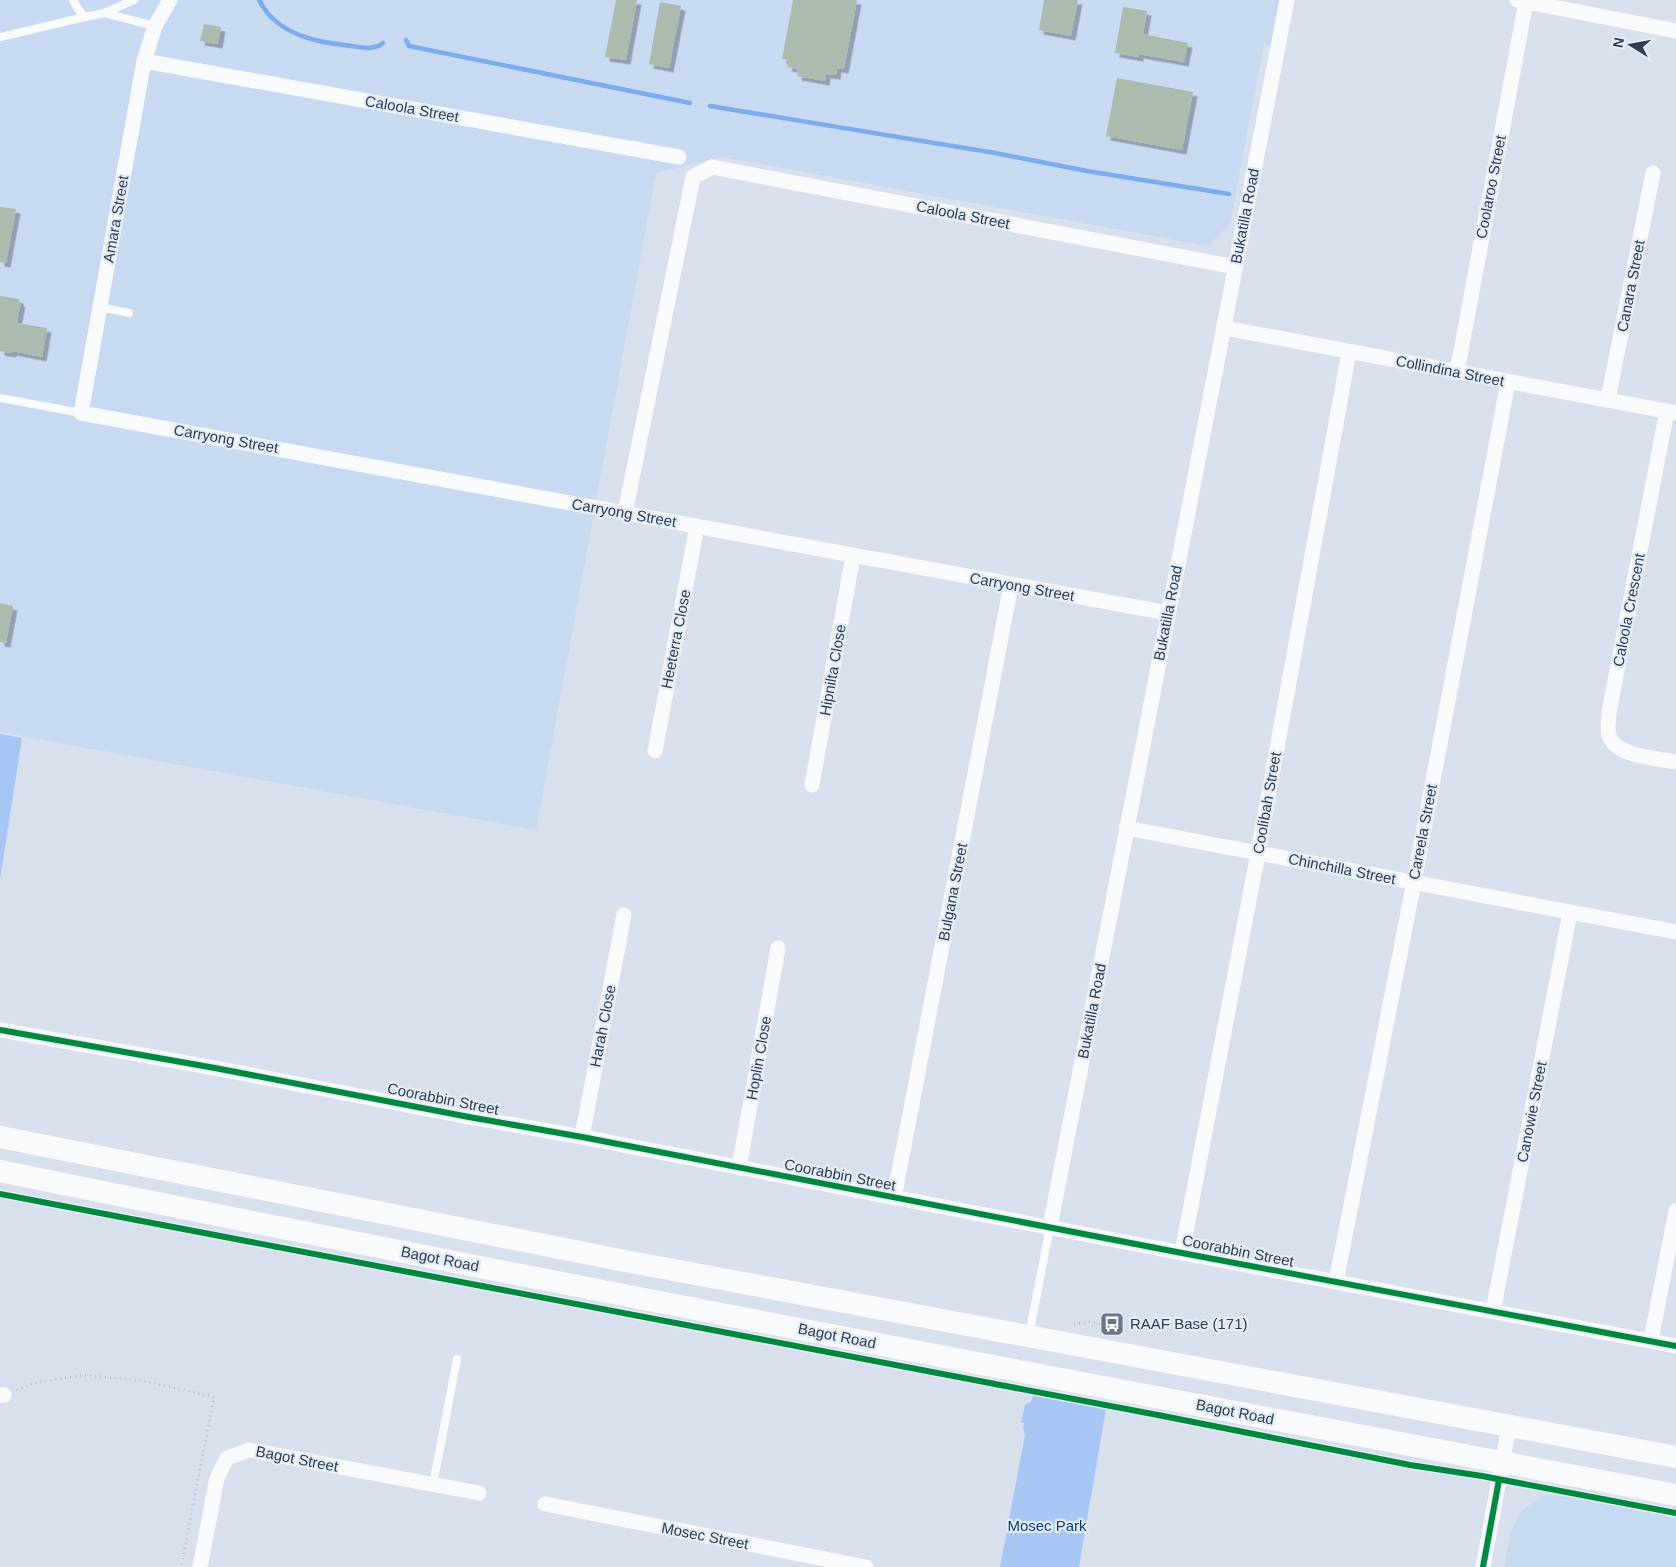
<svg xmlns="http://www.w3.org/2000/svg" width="1676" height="1567" font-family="Arial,sans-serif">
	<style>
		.built { fill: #c8d9f2 }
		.green { fill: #a6c7f4 }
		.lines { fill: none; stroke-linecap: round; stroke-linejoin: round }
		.stream { stroke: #7baced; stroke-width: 4.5 }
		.building { fill: #abbbae; filter: url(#shadow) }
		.path { stroke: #bac0c7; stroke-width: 2.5; stroke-dasharray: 1 4; stroke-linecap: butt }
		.lane { stroke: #f9fafc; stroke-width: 8 }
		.street { stroke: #f9fafc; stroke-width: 15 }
		.secondary { stroke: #f9fafc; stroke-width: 22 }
		.cycleway-casing { stroke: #e4ecf6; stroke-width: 9 }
		.cycleway { stroke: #00873e; stroke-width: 6 }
		.labels { text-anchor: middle; stroke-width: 4.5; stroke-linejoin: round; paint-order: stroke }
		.street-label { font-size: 15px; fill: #2e3e53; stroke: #e4ecf6 }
		.poi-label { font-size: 15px; fill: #2e3e53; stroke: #e4ecf6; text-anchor: start }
		.park-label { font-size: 15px; fill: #103c74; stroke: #e4ecf6 }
	</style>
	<defs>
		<filter id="shadow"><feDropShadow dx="4.5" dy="4.5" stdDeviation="0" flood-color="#0004"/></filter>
	</defs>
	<rect width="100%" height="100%" fill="#d8e0ed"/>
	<!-- built -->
	<g class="built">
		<polygon points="0,0 1294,0 1286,45 1278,47 1264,44 1230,224 1208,246 722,157 656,173 536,830 0,732"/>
		<polygon points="1564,1495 1676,1516 1676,1567 1504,1567 1510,1535 1521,1511 1542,1496"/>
	</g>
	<!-- green -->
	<g class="green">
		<polygon points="0,734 22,738 0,880"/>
		<polygon points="1033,1395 1106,1409 1079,1567 1000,1567 1025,1435 1023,1428 1024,1423 1021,1422 1025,1405 1031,1402"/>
	</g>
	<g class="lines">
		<!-- stream -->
		<g class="stream">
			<path d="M259,0C262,5 266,12 270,16C295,42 335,44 369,48L379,46L383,43"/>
			<polyline points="406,40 409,46 690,103"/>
			<polyline points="710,106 995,153 1087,171 1229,194"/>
		</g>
	</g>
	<!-- building -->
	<g class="building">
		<polygon points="616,0 637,0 626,60 605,57"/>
		<polygon points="793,0 857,0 844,69 837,68 836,75 826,74 825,81 797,76 798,69 787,67 789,60 782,59"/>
		<polygon points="1044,0 1078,0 1071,36 1039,30"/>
		<polygon points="660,2 681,6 669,68 649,64"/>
		<polygon points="1123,7 1147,11 1143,34 1188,43 1184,62 1139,54 1139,57 1115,53"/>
		<polygon points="204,24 221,27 218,44 200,41"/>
		<polygon points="1117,78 1193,92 1182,150 1106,136"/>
		<polygon points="0,207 16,209 6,263 0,262"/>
		<polygon points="0,296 19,299 19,302 21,302 17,323 47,328 42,357 12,351 12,353 0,351"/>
		<polygon points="0,603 13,606 6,643 0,642"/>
	</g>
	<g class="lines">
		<!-- path -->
		<g class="path">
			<polyline points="1074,1324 1089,1322 1116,1328"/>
			<polyline points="17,1390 34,1383 84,1375 144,1381 214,1397 181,1567"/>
			<polyline points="1012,1567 1036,1393"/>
		</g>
		<!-- lane -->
		<g class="lane">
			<polyline points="73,0 78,9 85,17 104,13 134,0"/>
			<polyline points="104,13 155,26"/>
			<polyline points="0,37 85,17"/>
			<polyline points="100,307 129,313"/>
			<polyline points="0,398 81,413"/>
			<polyline points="1029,1335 1050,1227"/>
			<polyline points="433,1485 457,1359"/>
		</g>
		<!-- street -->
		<g class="street">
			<polyline points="170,0 155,26 144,61 81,413 1168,613"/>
			<polyline points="1517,0 1676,31"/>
			<polyline points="144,61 679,157"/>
			<polyline points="1225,328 1676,413"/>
			<polyline points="1457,372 1526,2"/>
			<polyline points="1608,399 1653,173"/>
			<path d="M1667,411L1609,712C1609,720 1607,728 1609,735C1615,757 1657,758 1676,762"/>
			<polyline points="625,513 693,177 712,167 1235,267"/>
			<polyline points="655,751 697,526"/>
			<polyline points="812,785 853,556"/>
			<polyline points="1126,828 1676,932"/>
			<polyline points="0,1030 215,1068 469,1117 582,1137 1182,1253 1676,1346"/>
			<polyline points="582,1137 624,915"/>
			<polyline points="739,1168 778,948"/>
			<polyline points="894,1198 1011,585"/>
			<polyline points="1050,1227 1287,0"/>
			<polyline points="1182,1253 1258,853 1349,352"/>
			<polyline points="1336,1282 1414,882 1508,382"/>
			<polyline points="1493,1311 1570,913"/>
			<polyline points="1651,1340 1676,1211"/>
			<polyline points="0,1395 4,1395"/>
			<polyline points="545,1504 866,1567"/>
			<polyline points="200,1567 217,1478 227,1458 249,1450 479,1493"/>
			<polyline points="1483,1567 1509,1426"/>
		</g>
		<!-- secondary -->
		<g class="secondary">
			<polyline points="0,1137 620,1260 1676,1457"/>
			<path d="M0,1171C558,1285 1117,1390 1676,1495"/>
		</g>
		<!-- cycleway casing -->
		<g class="cycleway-casing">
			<g id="cycleway">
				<polyline points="0,1030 215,1068 469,1117 582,1137 1182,1253 1676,1346"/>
				<polyline points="0,1194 1163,1416 1410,1465 1482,1476 1676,1513"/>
				<polyline points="1483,1567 1499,1480"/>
			</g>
		</g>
		<!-- cycleway -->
		<use href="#cycleway" class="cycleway"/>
	</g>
	<!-- icons -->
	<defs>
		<g id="bus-square" transform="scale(1.25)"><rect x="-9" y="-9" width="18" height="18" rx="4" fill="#6a7789" stroke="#e4ecf6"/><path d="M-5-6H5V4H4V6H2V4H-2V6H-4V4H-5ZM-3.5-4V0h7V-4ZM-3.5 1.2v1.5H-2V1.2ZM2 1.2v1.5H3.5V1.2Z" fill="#fff"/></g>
	</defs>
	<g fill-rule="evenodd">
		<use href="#bus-square" x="1112" y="1324"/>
	</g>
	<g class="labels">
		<!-- street labels -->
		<g class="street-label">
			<text transform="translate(412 109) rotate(10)" y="5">Caloola Street</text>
			<text transform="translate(1491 187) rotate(-79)" y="5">Coolaroo Street</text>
			<text transform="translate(963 215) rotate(11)" y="5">Caloola Street</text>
			<text transform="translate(1245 216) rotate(-79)" y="5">Bukatilla Road</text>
			<text transform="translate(116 219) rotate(-80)" y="5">Amara Street</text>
			<text transform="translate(1631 286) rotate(-79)" y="5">Canara Street</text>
			<text transform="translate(1450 371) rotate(11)" y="5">Collindina Street</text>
			<text transform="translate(226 439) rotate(10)" y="5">Carryong Street</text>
			<text transform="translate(624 513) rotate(10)" y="5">Carryong Street</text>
			<text transform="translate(1022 587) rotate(10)" y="5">Carryong Street</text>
			<text transform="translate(1629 610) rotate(-79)" y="5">Caloola Crescent</text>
			<text transform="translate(1168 613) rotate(-79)" y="5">Bukatilla Road</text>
			<text transform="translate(676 639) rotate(-79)" y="5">Heeterra Close</text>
			<text transform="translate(833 670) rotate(-80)" y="5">Hipnilta Close</text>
			<text transform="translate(1267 803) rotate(-80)" y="5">Coolibah Street</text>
			<text transform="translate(1423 832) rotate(-79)" y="5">Careela Street</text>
			<text transform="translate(1342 869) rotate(11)" y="5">Chinchilla Street</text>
			<text transform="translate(953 892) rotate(-79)" y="5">Bulgana Street</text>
			<text transform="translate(1092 1011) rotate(-79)" y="5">Bukatilla Road</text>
			<text transform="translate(603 1026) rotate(-79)" y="5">Harah Close</text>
			<text transform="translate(759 1058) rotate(-80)" y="5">Hoplin Close</text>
			<text transform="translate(443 1099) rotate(11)" y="5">Coorabbin Street</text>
			<text transform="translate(1532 1112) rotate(-79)" y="5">Canowie Street</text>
			<text transform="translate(840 1175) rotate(11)" y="5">Coorabbin Street</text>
			<text transform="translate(1238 1251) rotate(11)" y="5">Coorabbin Street</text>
			<text transform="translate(440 1259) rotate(11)" y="5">Bagot Road</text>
			<text transform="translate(837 1336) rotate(11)" y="5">Bagot Road</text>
			<text transform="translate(1235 1412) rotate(11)" y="5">Bagot Road</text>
			<text transform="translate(297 1459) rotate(11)" y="5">Bagot Street</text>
			<text transform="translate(705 1536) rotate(11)" y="5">Mosec Street</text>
		</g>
		<!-- poi labels -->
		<g class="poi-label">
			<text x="1130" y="1329">RAAF Base (171)</text>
		</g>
		<!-- park labels -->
		<g class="park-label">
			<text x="1047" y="1531">Mosec Park</text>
		</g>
	</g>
	<!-- north arrow -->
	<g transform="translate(1631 45) rotate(281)" stroke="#e4ecf6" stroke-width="4" paint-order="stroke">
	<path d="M0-4L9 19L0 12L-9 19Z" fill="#2e3e53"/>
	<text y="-8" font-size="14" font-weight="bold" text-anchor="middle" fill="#2e3e53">N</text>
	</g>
</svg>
